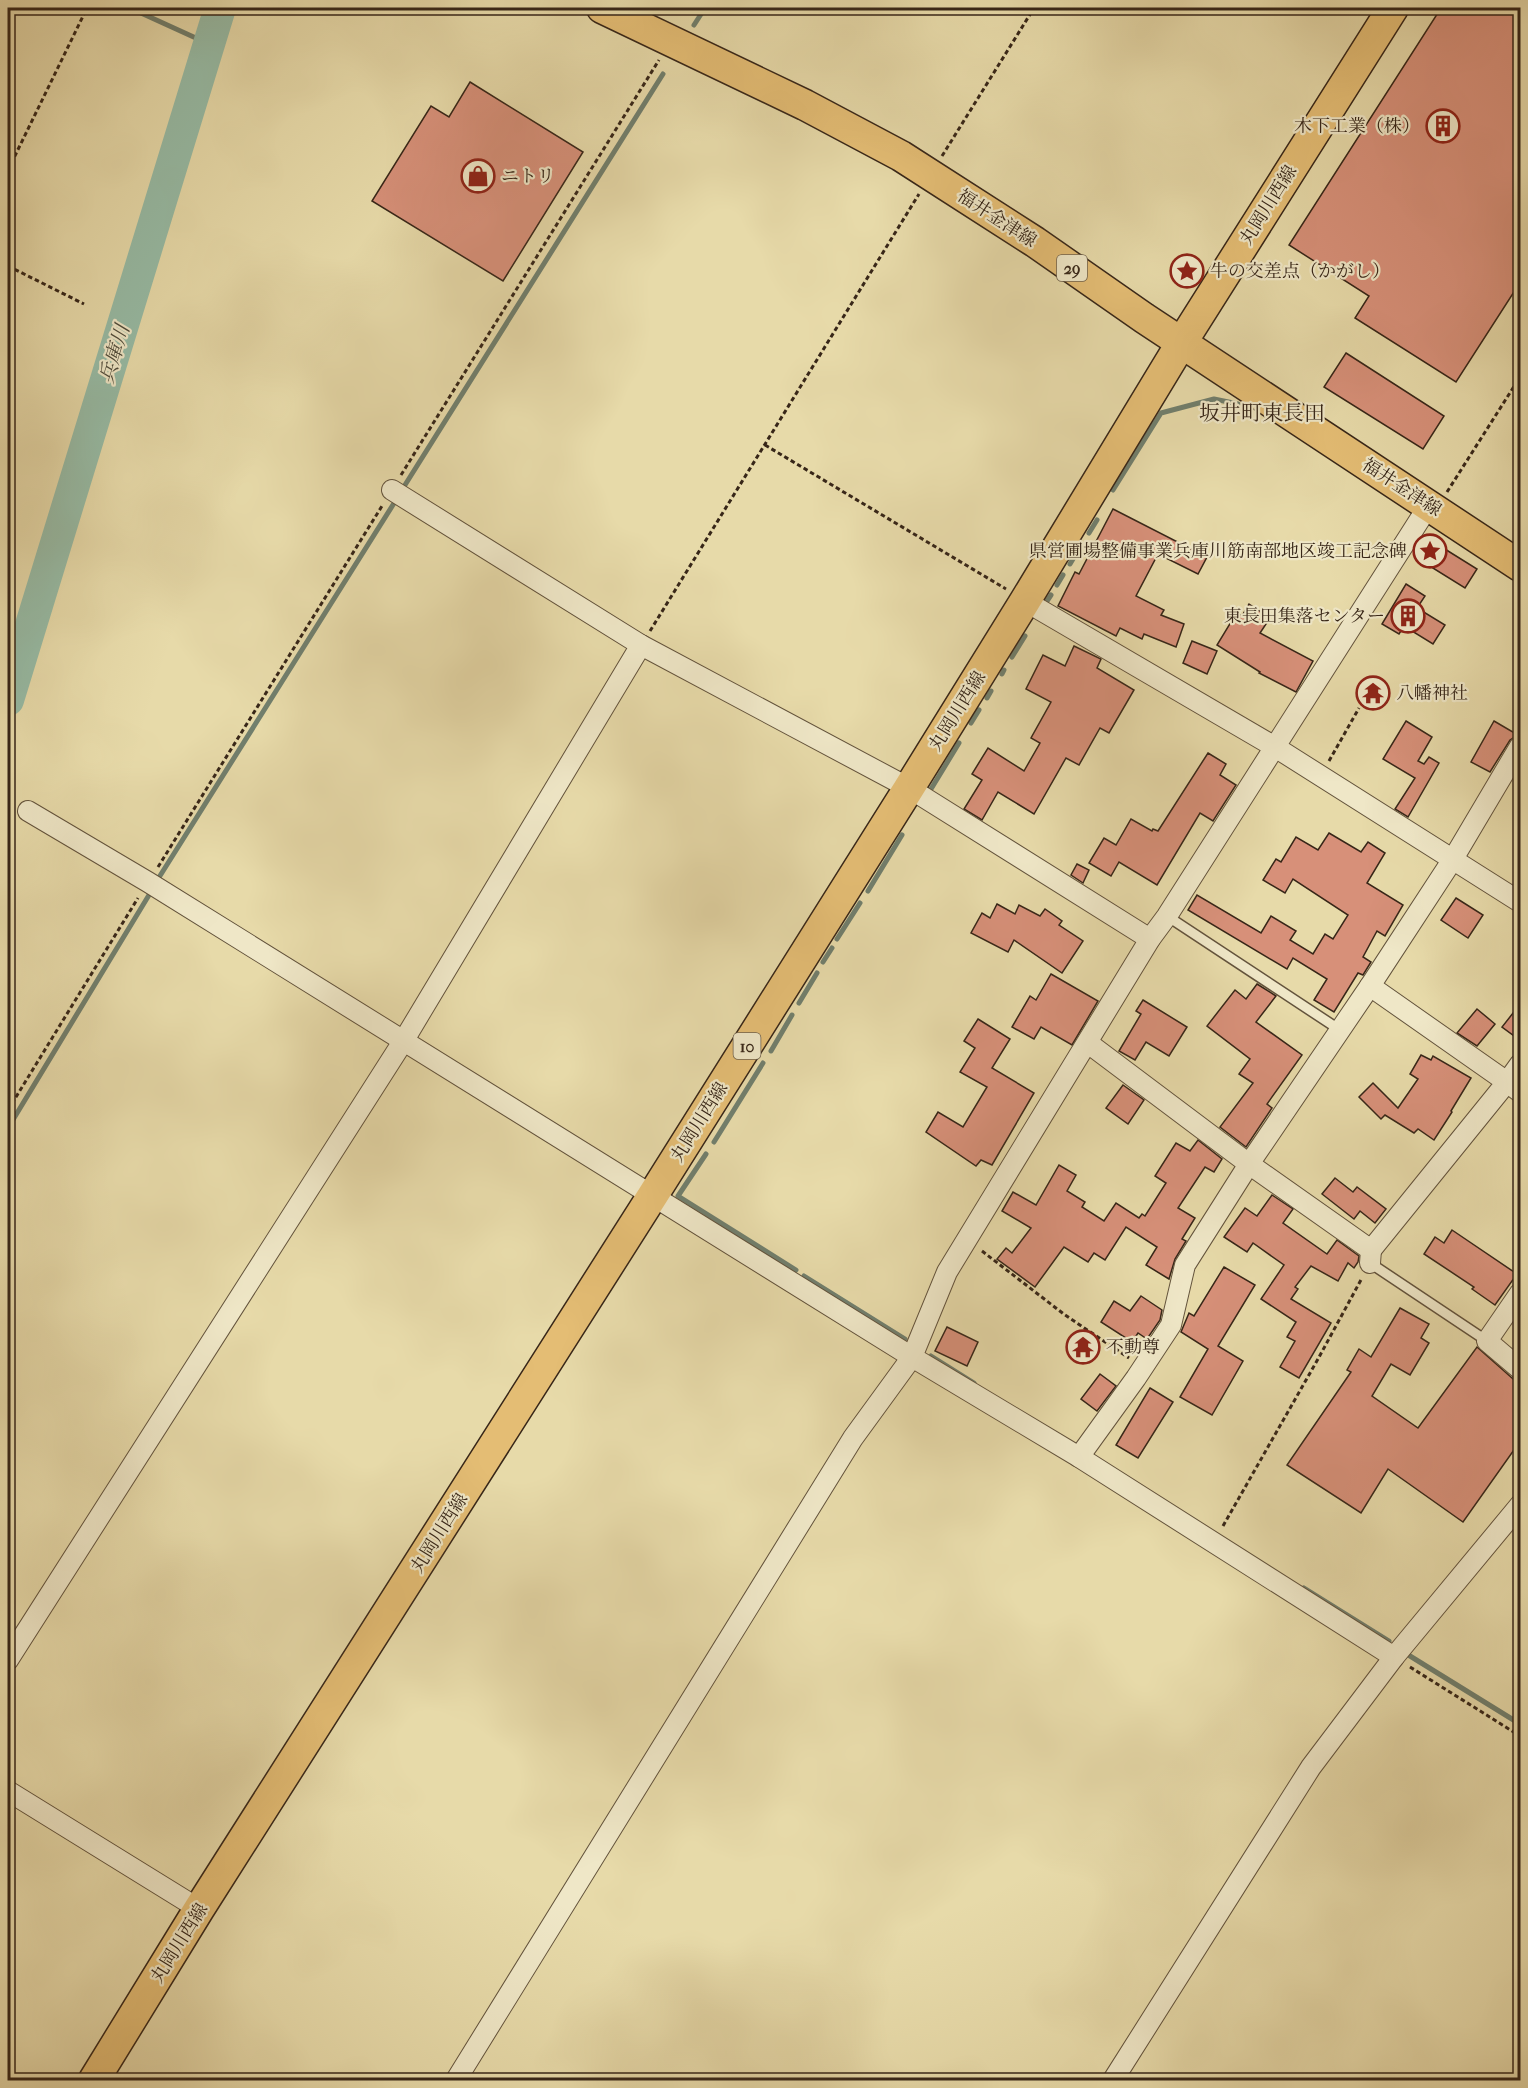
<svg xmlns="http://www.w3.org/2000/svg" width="1528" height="2088" font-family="'IM FELL French Canon','Noto Serif JP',serif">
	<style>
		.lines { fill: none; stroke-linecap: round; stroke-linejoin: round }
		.stream { stroke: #717f6d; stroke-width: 5 }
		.river { stroke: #97bba5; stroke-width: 32 }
		.building { fill: #d79079; stroke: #372618; stroke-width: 1.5 }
		.lane-casing { stroke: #63533c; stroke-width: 12 }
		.street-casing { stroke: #63533c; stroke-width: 22 }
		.primary-casing { stroke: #372618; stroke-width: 33 }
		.path { stroke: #372618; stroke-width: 3; stroke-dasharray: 4.5 3; stroke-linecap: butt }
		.lane { stroke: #efe7c7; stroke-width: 9 }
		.street { stroke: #efe7c7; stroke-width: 20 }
		.primary { stroke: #e4bd74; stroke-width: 30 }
		.labels { text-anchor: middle; stroke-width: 4.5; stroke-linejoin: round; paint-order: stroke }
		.shield { fill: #efe7c7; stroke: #6e604c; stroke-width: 1.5 }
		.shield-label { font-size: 16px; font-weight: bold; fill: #372618 }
		.poi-label { font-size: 18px; fill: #372618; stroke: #efe7c7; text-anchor: start }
		.street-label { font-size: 18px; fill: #372618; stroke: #efe7c7 }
		.water-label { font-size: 20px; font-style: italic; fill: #4f4b3b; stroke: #efe7c7 }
		.quarter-label { font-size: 21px; fill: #372618; stroke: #efe7c7 }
	</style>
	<rect width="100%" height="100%" fill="#e7daa9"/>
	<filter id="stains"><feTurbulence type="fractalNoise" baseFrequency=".00333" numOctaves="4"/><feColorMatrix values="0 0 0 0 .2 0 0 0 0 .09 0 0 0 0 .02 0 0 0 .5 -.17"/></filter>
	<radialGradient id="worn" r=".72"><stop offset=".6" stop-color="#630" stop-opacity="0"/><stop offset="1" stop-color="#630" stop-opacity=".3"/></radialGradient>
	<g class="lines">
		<!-- stream -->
		<g class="stream">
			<polyline points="130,8 209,44"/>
			<polyline points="694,25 705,8"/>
			<polyline points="405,485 663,74"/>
			<polyline points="1113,490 1161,413 1214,399 1238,404"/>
			<polyline points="1089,533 1097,520"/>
			<polyline points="1070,564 1080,547"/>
			<polyline points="1057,585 1063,575"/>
			<polyline points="1047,601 1051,595"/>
			<polyline points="1012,657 1025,636"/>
			<polyline points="1002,674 1004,670"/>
			<polyline points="987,698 991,691"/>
			<polyline points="971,723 979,710"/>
			<polyline points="928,794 959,743"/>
			<polyline points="158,879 396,500"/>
			<polyline points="868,891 902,835"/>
			<polyline points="837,939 860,903"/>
			<polyline points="823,962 832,948"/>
			<polyline points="799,1003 817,973"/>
			<polyline points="771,1051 792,1015"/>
			<polyline points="8,1128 149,895"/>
			<polyline points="714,1142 763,1063"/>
			<polyline points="706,1154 678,1196 796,1270"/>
			<polyline points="804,1276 905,1339"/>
			<polyline points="931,1356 974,1383"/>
			<polyline points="1304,1588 1389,1641"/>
			<polyline points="1410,1656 1520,1724"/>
		</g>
		<!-- river -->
		<polyline class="river" points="8,700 220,8"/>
	</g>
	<!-- building -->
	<g class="building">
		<polygon points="1441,8 1521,8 1521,281 1456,382 1355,318 1369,296 1289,245"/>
		<polygon points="470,82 583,152 503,281 372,201 431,106 449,117"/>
		<polygon points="1346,353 1444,416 1423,449 1324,387"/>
		<polygon points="1113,509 1207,557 1198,574 1158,554 1136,596 1164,610 1161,615 1184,624 1176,647 1144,634 1142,639 1120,628 1116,636 1058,606 1075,572 1079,574"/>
		<polygon points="1440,546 1477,569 1465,588 1428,565"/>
		<polygon points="1406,584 1425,596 1417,608 1445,625 1433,644 1404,626 1399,634 1382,624"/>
		<polygon points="1249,604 1270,618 1260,633 1313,661 1296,692 1259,673 1260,672 1217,645 1237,612 1242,616"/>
		<polygon points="1192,641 1217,651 1207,674 1183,663"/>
		<polygon points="1074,646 1101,659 1097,668 1134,690 1109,733 1100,728 1079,765 1066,758 1034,814 998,792 982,820 964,809 982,780 972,774 988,748 1024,771 1040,743 1031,738 1051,702 1026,689 1043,655 1065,666"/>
		<polygon points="1406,721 1432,737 1418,761 1424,764 1429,757 1439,763 1408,817 1395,809 1415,778 1383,759"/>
		<polygon points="1494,721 1518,735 1510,740 1490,772 1471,762"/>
		<polygon points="1208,753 1226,764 1220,775 1236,785 1213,821 1200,813 1157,885 1119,862 1111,876 1089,863 1104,838 1116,845 1131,819 1152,831 1153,829 1158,831"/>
		<polygon points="1329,833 1361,852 1368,842 1385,853 1367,883 1403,905 1385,936 1377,931 1363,957 1371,962 1363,975 1358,973 1334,1012 1314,1000 1327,979 1293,958 1287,969 1188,910 1197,895 1261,933 1271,916 1296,931 1290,940 1313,954 1325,934 1333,939 1348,915 1293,879 1285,893 1263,880 1276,859 1281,862 1296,837 1318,850"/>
		<polygon points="1077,864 1089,870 1083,883 1071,875"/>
		<polygon points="1456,898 1483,915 1468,938 1441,920"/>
		<polygon points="997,904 1015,914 1019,905 1040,916 1045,909 1062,921 1059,925 1083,941 1062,973 1014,940 1008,952 971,933 982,913 990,918"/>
		<polygon points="1051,974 1098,1001 1072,1045 1041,1027 1034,1039 1012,1027 1030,996 1036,1000"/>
		<polygon points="1257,984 1276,996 1256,1022 1302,1055 1267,1104 1272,1108 1246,1147 1220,1127 1253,1083 1239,1074 1250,1059 1207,1026 1235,990 1246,999"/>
		<polygon points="1143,1000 1187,1027 1169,1056 1146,1042 1135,1060 1119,1051 1141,1014 1136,1011"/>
		<polygon points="1521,1003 1521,1041 1502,1027"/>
		<polygon points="1477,1009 1495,1024 1477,1046 1457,1033"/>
		<polygon points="978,1019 1010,1039 992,1068 1034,1093 992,1165 981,1160 976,1166 926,1132 938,1112 963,1127 987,1087 960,1072 975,1048 964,1041"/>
		<polygon points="1421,1055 1431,1060 1433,1056 1471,1078 1451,1111 1452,1112 1434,1140 1418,1129 1414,1133 1385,1115 1381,1119 1359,1097 1373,1083 1398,1108 1418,1079 1410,1074"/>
		<polygon points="1123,1085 1144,1100 1128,1124 1106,1108"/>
		<polygon points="1198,1140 1222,1159 1214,1172 1205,1167 1178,1208 1195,1218 1182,1239 1186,1241 1175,1259 1169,1279 1146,1265 1157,1247 1126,1227 1105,1260 1094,1253 1088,1262 1064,1247 1035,1287 997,1259 1006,1248 1012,1253 1031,1228 1002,1211 1013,1192 1036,1205 1059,1165 1076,1175 1067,1191 1085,1202 1082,1207 1104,1221 1116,1203 1139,1218 1142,1214 1145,1216 1166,1183 1155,1176 1176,1143 1190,1151"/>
		<polygon points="1335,1178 1353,1192 1357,1187 1386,1209 1375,1223 1360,1211 1354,1219 1322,1194"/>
		<polygon points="1272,1195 1293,1209 1283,1223 1327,1254 1337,1240 1359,1256 1358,1262 1354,1268 1348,1263 1338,1281 1311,1266 1295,1287 1298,1289 1291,1299 1331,1323 1299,1378 1280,1367 1295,1341 1287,1337 1296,1322 1261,1299 1284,1265 1253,1243 1247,1252 1224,1237 1245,1208 1257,1216"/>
		<polygon points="1452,1230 1517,1274 1495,1305 1472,1289 1474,1287 1424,1254 1435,1237 1444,1243"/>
		<polygon points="1224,1267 1255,1285 1218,1346 1243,1361 1212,1415 1180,1397 1208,1349 1181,1332 1189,1313 1194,1316"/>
		<polygon points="1141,1296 1162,1310 1160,1320 1147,1339 1138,1333 1132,1342 1101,1322 1114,1301 1130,1311"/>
		<polygon points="1400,1308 1429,1324 1421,1338 1429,1343 1410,1375 1391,1364 1372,1396 1418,1428 1477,1347 1521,1386 1521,1440 1463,1522 1388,1469 1361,1513 1287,1465 1351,1372 1347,1370 1359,1349 1371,1357"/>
		<polygon points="947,1327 978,1342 967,1366 935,1351"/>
		<polygon points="1082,1335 1094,1345 1086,1358 1072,1349"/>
		<polygon points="1100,1374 1116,1386 1097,1411 1081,1399"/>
		<polygon points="1150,1388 1173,1402 1138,1458 1116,1445"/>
	</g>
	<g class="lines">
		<!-- lane casing -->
		<g class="lane-casing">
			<g id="lane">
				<polyline points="1167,916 1340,1030"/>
				<polyline points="1370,1263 1487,1341"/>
			</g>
		</g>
		<!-- street casing -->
		<g class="street-casing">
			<g id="street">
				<polyline points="392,490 641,645 909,788 1150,939"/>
				<polyline points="1025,601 1275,747 1520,902"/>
				<polyline points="28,811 148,882 912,1357 1079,1457 1394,1657"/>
				<polyline points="1370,986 1507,1082 1371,1250"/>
				<polyline points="1088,1043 1249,1164 1371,1250 1370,1263"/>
				<polyline points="1520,1064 1507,1082 1520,1092"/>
				<polyline points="1520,1293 1487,1341 1520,1369"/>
				<polyline points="1079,1457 1136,1378 1171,1325 1185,1265 1249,1164 1370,986 1453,859 1520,746"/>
				<polyline points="8,1660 404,1040 641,645"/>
				<polyline points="8,1791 199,1909"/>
				<polyline points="456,2080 853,1438 912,1357 947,1272 1150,939 1167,916 1429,505"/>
				<polyline points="1113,2080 1311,1767 1394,1657 1520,1505"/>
			</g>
		</g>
		<!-- primary casing -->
		<g class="primary-casing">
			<g id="primary">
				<polyline points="602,8 805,105 901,156 1035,242 1144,318 1520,566"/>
				<polyline points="94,2080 199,1909 653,1195 909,788 1025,601 1182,342 1393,8"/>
			</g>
		</g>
		<!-- path -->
		<g class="path">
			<polyline points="942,156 1034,8"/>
			<polyline points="8,170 87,8"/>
			<polyline points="8,266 84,304"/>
			<polyline points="765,445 1006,589"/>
			<polyline points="401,475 659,60"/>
			<polyline points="1447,492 1520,377"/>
			<polyline points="650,631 919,194"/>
			<polyline points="1329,761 1359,708"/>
			<polyline points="158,867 382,506"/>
			<polyline points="8,1110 138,898"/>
			<polyline points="982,1251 1065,1315 1129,1358"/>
			<polyline points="1223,1526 1318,1359 1362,1278"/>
			<polyline points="1410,1667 1520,1736"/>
		</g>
		<!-- lane -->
		<use href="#lane" class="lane"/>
		<!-- street -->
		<use href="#street" class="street"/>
		<!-- primary -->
		<use href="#primary" class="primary"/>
	</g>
	<!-- icons -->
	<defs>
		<g id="building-ring" transform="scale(1.725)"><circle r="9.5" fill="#efe7c7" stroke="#8f2418" stroke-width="1.5"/><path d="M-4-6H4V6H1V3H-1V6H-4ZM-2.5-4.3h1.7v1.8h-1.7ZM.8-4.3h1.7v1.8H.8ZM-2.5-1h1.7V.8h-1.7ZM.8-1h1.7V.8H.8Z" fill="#8f2418"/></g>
		<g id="shop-ring" transform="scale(1.725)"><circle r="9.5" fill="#efe7c7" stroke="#8f2418" stroke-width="1.5"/><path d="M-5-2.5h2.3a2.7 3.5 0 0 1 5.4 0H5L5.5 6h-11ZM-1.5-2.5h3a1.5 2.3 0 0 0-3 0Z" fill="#8f2418"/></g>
		<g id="sight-ring" transform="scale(1.725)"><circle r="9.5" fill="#efe7c7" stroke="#8f2418" stroke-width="1.5"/><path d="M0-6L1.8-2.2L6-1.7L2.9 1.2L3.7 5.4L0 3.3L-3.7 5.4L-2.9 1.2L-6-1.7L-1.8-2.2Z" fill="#8f2418"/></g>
		<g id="temple-ring" transform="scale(1.725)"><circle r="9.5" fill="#efe7c7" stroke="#8f2418" stroke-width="1.5"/><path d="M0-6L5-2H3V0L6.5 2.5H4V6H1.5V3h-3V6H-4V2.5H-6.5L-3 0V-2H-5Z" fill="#8f2418"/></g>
	</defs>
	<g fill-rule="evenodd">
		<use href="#building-ring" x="1443" y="126"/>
		<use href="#shop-ring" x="478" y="176"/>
		<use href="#sight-ring" x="1187" y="271"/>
		<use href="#sight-ring" x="1430" y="551"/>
		<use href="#building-ring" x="1408" y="616"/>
		<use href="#temple-ring" x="1373" y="693"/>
		<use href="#temple-ring" x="1083" y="1347"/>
	</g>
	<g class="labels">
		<!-- shield labels -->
		<g class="shield">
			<rect x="1057" y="255" width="30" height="26" rx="4.5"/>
			<rect x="733.5" y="1033" width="27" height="26" rx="4.5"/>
		</g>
		<g class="shield-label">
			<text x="1072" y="274">29</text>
			<text x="747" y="1052">10</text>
		</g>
		<!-- poi labels -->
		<g class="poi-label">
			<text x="1420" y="132" text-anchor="end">木下工業（株）</text>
			<text x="501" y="182">ニトリ</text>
			<text x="1210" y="277">牛の交差点（かがし）</text>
			<text x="1407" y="557" text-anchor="end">県営圃場整備事業兵庫川筋南部地区竣工記念碑</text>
			<text x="1385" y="622" text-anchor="end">東長田集落センター</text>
			<text x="1396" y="699">八幡神社</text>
			<text x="1106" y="1353">不動尊</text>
		</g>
		<!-- street labels -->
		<g class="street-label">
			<text transform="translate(1268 205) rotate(-58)" y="6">丸岡川西線</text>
			<text transform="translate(997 218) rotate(33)" y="6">福井金津線</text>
			<text transform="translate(1402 487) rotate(33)" y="6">福井金津線</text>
			<text transform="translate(957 711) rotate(-58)" y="6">丸岡川西線</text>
			<text transform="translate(699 1122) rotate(-58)" y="6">丸岡川西線</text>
			<text transform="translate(439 1533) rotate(-58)" y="6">丸岡川西線</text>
			<text transform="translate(179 1943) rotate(-58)" y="6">丸岡川西線</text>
		</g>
		<!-- water labels -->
		<g class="water-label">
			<text transform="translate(114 354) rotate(-73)" y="7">兵庫川</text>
		</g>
		<!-- quarter labels -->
		<g class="quarter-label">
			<text x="1262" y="420">坂井町東長田</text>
		</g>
	</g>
	<!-- margin -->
	<rect width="1528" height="2088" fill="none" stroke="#e7daa9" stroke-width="30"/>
	<rect x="9" y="9" width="1510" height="2070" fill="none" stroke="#372618" stroke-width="3"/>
	<rect x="15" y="15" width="1498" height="2058" fill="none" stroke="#372618" stroke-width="1.5"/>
	<rect width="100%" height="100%" filter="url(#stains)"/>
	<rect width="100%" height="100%" fill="url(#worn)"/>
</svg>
